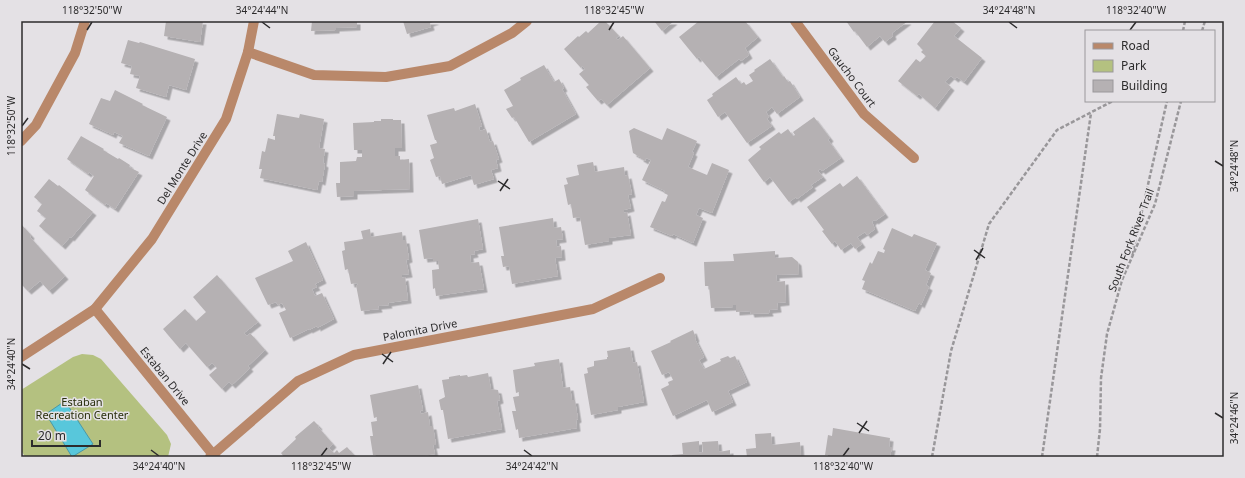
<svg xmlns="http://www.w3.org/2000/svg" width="1245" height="478" font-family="'Noto Sans',sans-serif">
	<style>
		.green { fill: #b4c180 }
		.water { fill: #58c7db; stroke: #4b98a6 }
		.building { fill: #b5b1b3; filter: url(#shadow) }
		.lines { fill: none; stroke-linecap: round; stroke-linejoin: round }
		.path { stroke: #99979a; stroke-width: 2.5; stroke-dasharray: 4 2; stroke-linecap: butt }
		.minor { stroke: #b9886a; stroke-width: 10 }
		.ticks { fill: none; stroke: #2c2b2c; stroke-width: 1.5 }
		.labels { text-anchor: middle; stroke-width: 3; stroke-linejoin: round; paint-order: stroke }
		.street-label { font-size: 11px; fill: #2c2b2c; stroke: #e4e1e5 }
		.park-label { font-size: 11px; fill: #282e0c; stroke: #e4e1e5 }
		.neatline { fill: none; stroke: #2c2b2c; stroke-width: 1.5 }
		.ticks-label { font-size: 10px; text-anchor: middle; fill: #2c2b2c }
	</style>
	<defs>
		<filter id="shadow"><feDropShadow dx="3.5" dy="3.5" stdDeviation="0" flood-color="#0004"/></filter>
	</defs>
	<rect width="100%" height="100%" fill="#e4e1e5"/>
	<!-- green -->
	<polygon class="green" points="82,354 93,355 101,359 167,435 171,444 168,457 25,457 21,450 21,390 73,357"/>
	<!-- water -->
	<polygon class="water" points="65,401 93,444 72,457 46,414"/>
	<!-- building -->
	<g class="building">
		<polygon points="166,21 203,21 200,42 164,36"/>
		<polygon points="312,21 357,21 357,27 336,28 336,30 311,31"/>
		<polygon points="403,21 436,21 430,23 431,27 407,34"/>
		<polygon points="601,21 605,21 619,36 616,38 618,40 623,36 650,68 607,105 601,99 598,101 586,87 589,85 579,74 585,69 582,66 581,68 564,49 578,36 579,37 586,31 588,33"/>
		<polygon points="654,21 674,21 662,31"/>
		<polygon points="699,21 745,21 758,37 745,48 749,55 741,61 739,59 716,77 699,57 697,59 679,37"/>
		<polygon points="846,21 908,21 892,33 893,36 885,42 880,36 867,47 855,31 854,32"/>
		<polygon points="935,21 937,22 939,21 952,21 961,28 954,36 982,58 964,82 957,77 955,79 951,76 945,82 951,87 935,108 919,94 917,96 898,81 916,59 920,62 926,56 921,52 923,50 917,44"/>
		<polygon points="128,40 139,43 140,42 195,59 186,90 169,85 166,97 136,88 140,76 130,74 132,66 121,63"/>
		<polygon points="770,59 783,77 784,76 788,82 790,81 800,97 777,114 772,107 766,112 769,117 767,119 772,126 747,143 725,112 718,117 707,100 713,96 712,94 736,77 741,84 744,82 746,85 753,81 749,75 755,71 754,70"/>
		<polygon points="544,65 554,82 559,79 564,88 562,89 576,114 529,142 514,117 512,118 506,109 513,106 504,90 521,80 520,78"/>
		<polygon points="115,90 143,104 142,105 167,117 149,156 119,143 123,136 114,132 113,135 89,124 101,98 110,101"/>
		<polygon points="475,104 482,126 479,127 480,131 486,129 490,142 493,141 499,159 496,160 498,168 491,170 494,179 474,185 471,175 442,184 440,176 436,177 430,160 434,158 430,145 437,143 436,140 435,140 427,115 454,108 455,111"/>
		<polygon points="277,114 299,118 300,114 324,119 319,148 325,149 323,163 325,164 322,182 319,181 317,190 260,178 262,169 259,169 262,151 265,152 268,138 275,140 275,136 273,136"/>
		<polygon points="814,117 830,138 828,140 841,158 822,171 820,169 818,171 823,177 811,185 813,187 797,199 796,197 789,202 770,177 764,182 748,160 761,149 759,147 779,132 781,134 788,129 793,136 795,135 793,132"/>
		<polygon points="381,119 393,119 393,120 401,120 402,148 395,148 395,156 400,156 400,160 409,159 410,189 354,191 354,196 337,197 336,183 340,183 340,162 356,161 357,157 362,157 362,150 354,150 353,123 374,122 374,121 381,121"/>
		<polygon points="634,128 662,140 667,128 697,141 692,152 694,153 688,167 707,175 712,163 729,170 712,213 699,208 696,215 703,218 693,243 673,234 672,236 650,227 662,201 665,202 668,195 664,193 665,191 642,180 651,160 646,158 645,161 640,158 640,157 633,153 629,131"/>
		<polygon points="81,136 104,149 103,150 118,159 119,158 130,165 129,167 139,172 115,209 106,203 105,205 85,190 94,176 89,172 88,174 67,159"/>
		<polygon points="593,162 595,172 624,167 625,176 628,175 632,194 628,195 631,208 624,210 624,213 627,212 631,235 609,238 609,241 585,245 580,217 573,218 571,204 568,205 564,185 568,184 566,178 579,175 577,165"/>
		<polygon points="857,176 885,214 875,221 874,220 872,222 875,229 867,235 865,232 857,237 862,244 855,249 851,243 841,250 835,241 832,244 822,231 824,230 807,207 840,183 843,187"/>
		<polygon points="49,179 58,186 59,185 93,212 71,238 70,237 62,246 39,226 46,218 37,211 42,204 34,197"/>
		<polygon points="553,218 554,228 561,227 563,239 556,240 557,247 561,246 562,257 555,258 558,276 512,284 509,266 503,267 501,256 504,256 499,227"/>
		<polygon points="478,219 483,249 474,251 475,254 470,255 471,263 479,262 484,289 436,296 435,288 433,289 432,270 439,269 438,261 433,261 433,258 424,259 419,230"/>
		<polygon points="21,224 31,235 30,237 65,276 49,291 40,281 28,291 21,284"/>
		<polygon points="892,228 912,237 914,234 937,243 925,270 931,273 926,285 929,287 921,305 919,303 915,311 862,289 865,281 862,280 870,262 872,264 878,251 884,253 885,250 883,249"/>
		<polygon points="370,229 371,237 402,232 403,240 406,240 409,259 406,260 409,274 402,275 402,278 405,277 408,300 388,303 389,305 378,306 379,309 361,311 356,285 358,285 357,283 351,284 348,269 345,270 342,251 345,250 344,242 363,239 361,231"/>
		<polygon points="306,242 323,280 315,284 317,287 312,289 315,296 322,293 334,319 317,328 317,326 309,330 309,329 290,338 279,313 286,310 282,303 278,305 276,302 268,305 255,278 293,261 288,251"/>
		<polygon points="775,251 775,258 792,257 798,262 799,274 776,275 777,282 785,281 786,302 777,303 778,309 769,310 770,313 751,314 750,311 736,312 736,305 733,305 733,307 711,308 709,286 705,286 704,262 734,261 733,254"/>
		<polygon points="217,275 258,322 244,333 247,336 250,333 265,350 248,366 250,368 232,385 229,382 222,389 209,375 217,368 212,363 207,367 186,343 180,349 163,329 185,309 196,321 206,312 193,297"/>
		<polygon points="693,330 696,338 695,339 704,357 699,360 704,369 721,361 720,359 728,356 730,358 735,356 747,382 728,391 733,402 712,412 707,400 673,416 661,389 669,385 668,382 673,380 669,372 662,375 651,351 671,342 670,341"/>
		<polygon points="630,347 633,363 637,362 644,402 618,407 618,410 591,415 584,374 588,373 587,368 594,366 594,361 607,359 607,357 608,357 607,351"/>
		<polygon points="559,359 563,388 570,387 572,400 575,400 578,419 576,420 577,428 519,438 518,429 516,430 512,411 516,411 513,397 519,396 519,392 516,393 513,370 535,366 534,363"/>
		<polygon points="488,373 491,389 498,390 500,400 497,401 502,429 448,439 443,410 441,410 439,400 445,397 442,380 449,379 449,377 460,375 460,376 467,375 468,377"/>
		<polygon points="418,385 423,410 420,411 421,414 428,412 430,426 433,426 436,445 433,445 435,454 416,457 376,457 376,455 373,455 370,436 373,436 371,422 377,421 377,417 374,418 370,395"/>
		<polygon points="314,421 319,426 318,427 333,444 329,448 334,453 337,450 339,453 347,447 356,457 284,457 281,453 296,439 295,437"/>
		<polygon points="833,428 890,438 889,447 892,447 890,457 828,457 828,455 825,455 828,435 832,436"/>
		<polygon points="771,433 772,445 800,442 801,457 747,457 746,449 756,448 755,434"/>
		<polygon points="699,441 699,453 703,452 702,442 718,441 719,452 730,450 730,457 672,457 672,455 683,454 682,443"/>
	</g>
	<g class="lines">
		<!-- path -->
		<g class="path">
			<polyline points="1183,31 1185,21"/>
			<polyline points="1202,31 1205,21"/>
			<polyline points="1132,255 1167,101"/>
			<polyline points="932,457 951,351 989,224 1057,130 1113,101"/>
			<polyline points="1042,457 1091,113"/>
			<polyline points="1097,457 1100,429 1101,378 1107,334 1122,280 1155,204 1181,101"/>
		</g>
		<!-- minor -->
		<g class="minor">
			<polyline points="795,21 864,114 914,158"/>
			<polyline points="248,52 314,75 386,77 450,66 512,33 527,21"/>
			<polyline points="21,141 36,125 75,53 85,21"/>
			<polyline points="95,309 215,457"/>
			<polyline points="21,357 95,309 152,239 226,119 248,52 254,21"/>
			<polyline points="210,457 298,381 354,355 593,309 660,278"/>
		</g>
	</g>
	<!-- ticks -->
	<path class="ticks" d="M262,22L270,28M1009,22L1017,28M87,30L92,22M609,30L614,22M1130,30L1136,22M22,126L28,118M1215,161L1223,166M498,181L510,189M500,191L508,179M974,250L985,258M976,260L983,248M382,354L393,362M22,364L30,369M383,364L391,352M1215,413L1223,418M857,423L869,431M859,433L867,421M151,450L159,456M524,450L532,456M321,456L327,448M843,456L849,448"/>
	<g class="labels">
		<!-- street labels -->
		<g class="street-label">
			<text transform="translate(852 77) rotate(53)" y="4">Gaucho Court</text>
			<text transform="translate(182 168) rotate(-58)" y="4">Del Monte Drive</text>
			<text transform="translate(1131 240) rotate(-69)" y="4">South Fork River Trail</text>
			<text transform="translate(420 330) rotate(-11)" y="4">Palomita Drive</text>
			<text transform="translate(165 376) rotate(51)" y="4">Estaban Drive</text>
		</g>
		<!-- park labels -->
		<g class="park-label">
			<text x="82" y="406">Estaban<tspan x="82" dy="13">Recreation Center</tspan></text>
		</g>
	</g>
	<!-- border -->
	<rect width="1245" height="478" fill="none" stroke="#e4e1e5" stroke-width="44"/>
	<!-- legend -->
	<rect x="1085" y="30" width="130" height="72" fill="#e4e1e5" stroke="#9a989b"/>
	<rect x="1093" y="43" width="20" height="6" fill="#b9886a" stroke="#9a989b"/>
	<text x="1121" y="50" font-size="12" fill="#2c2b2c">Road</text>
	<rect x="1093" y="60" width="20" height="12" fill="#b4c180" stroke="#9a989b"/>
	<text x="1121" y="70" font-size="12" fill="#2c2b2c">Park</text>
	<rect x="1093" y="80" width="20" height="12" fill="#b5b1b3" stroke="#9a989b"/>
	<text x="1121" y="90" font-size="12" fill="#2c2b2c">Building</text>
	<!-- scale -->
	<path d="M32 440v6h68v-6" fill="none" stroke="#2c2b2c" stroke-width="2"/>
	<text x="38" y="440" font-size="12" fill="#2c2b2c" stroke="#e4e1e5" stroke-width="3" paint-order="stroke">20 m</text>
	<rect x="22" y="22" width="1201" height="434" class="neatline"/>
	<g class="ticks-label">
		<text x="92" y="14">118°32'50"W</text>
		<text x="262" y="14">34°24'44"N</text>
		<text x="614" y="14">118°32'45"W</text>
		<text x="1009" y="14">34°24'48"N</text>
		<text x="1136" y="14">118°32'40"W</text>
		<text transform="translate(11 126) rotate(-90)" y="4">118°32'50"W</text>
		<text transform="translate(1234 166) rotate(-90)" y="4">34°24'48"N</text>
		<text transform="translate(11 364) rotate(-90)" y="4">34°24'40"N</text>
		<text transform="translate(1234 418) rotate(-90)" y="4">34°24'46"N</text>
		<text x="159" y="470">34°24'40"N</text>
		<text x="321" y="470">118°32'45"W</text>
		<text x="532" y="470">34°24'42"N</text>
		<text x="843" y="470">118°32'40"W</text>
	</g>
</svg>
